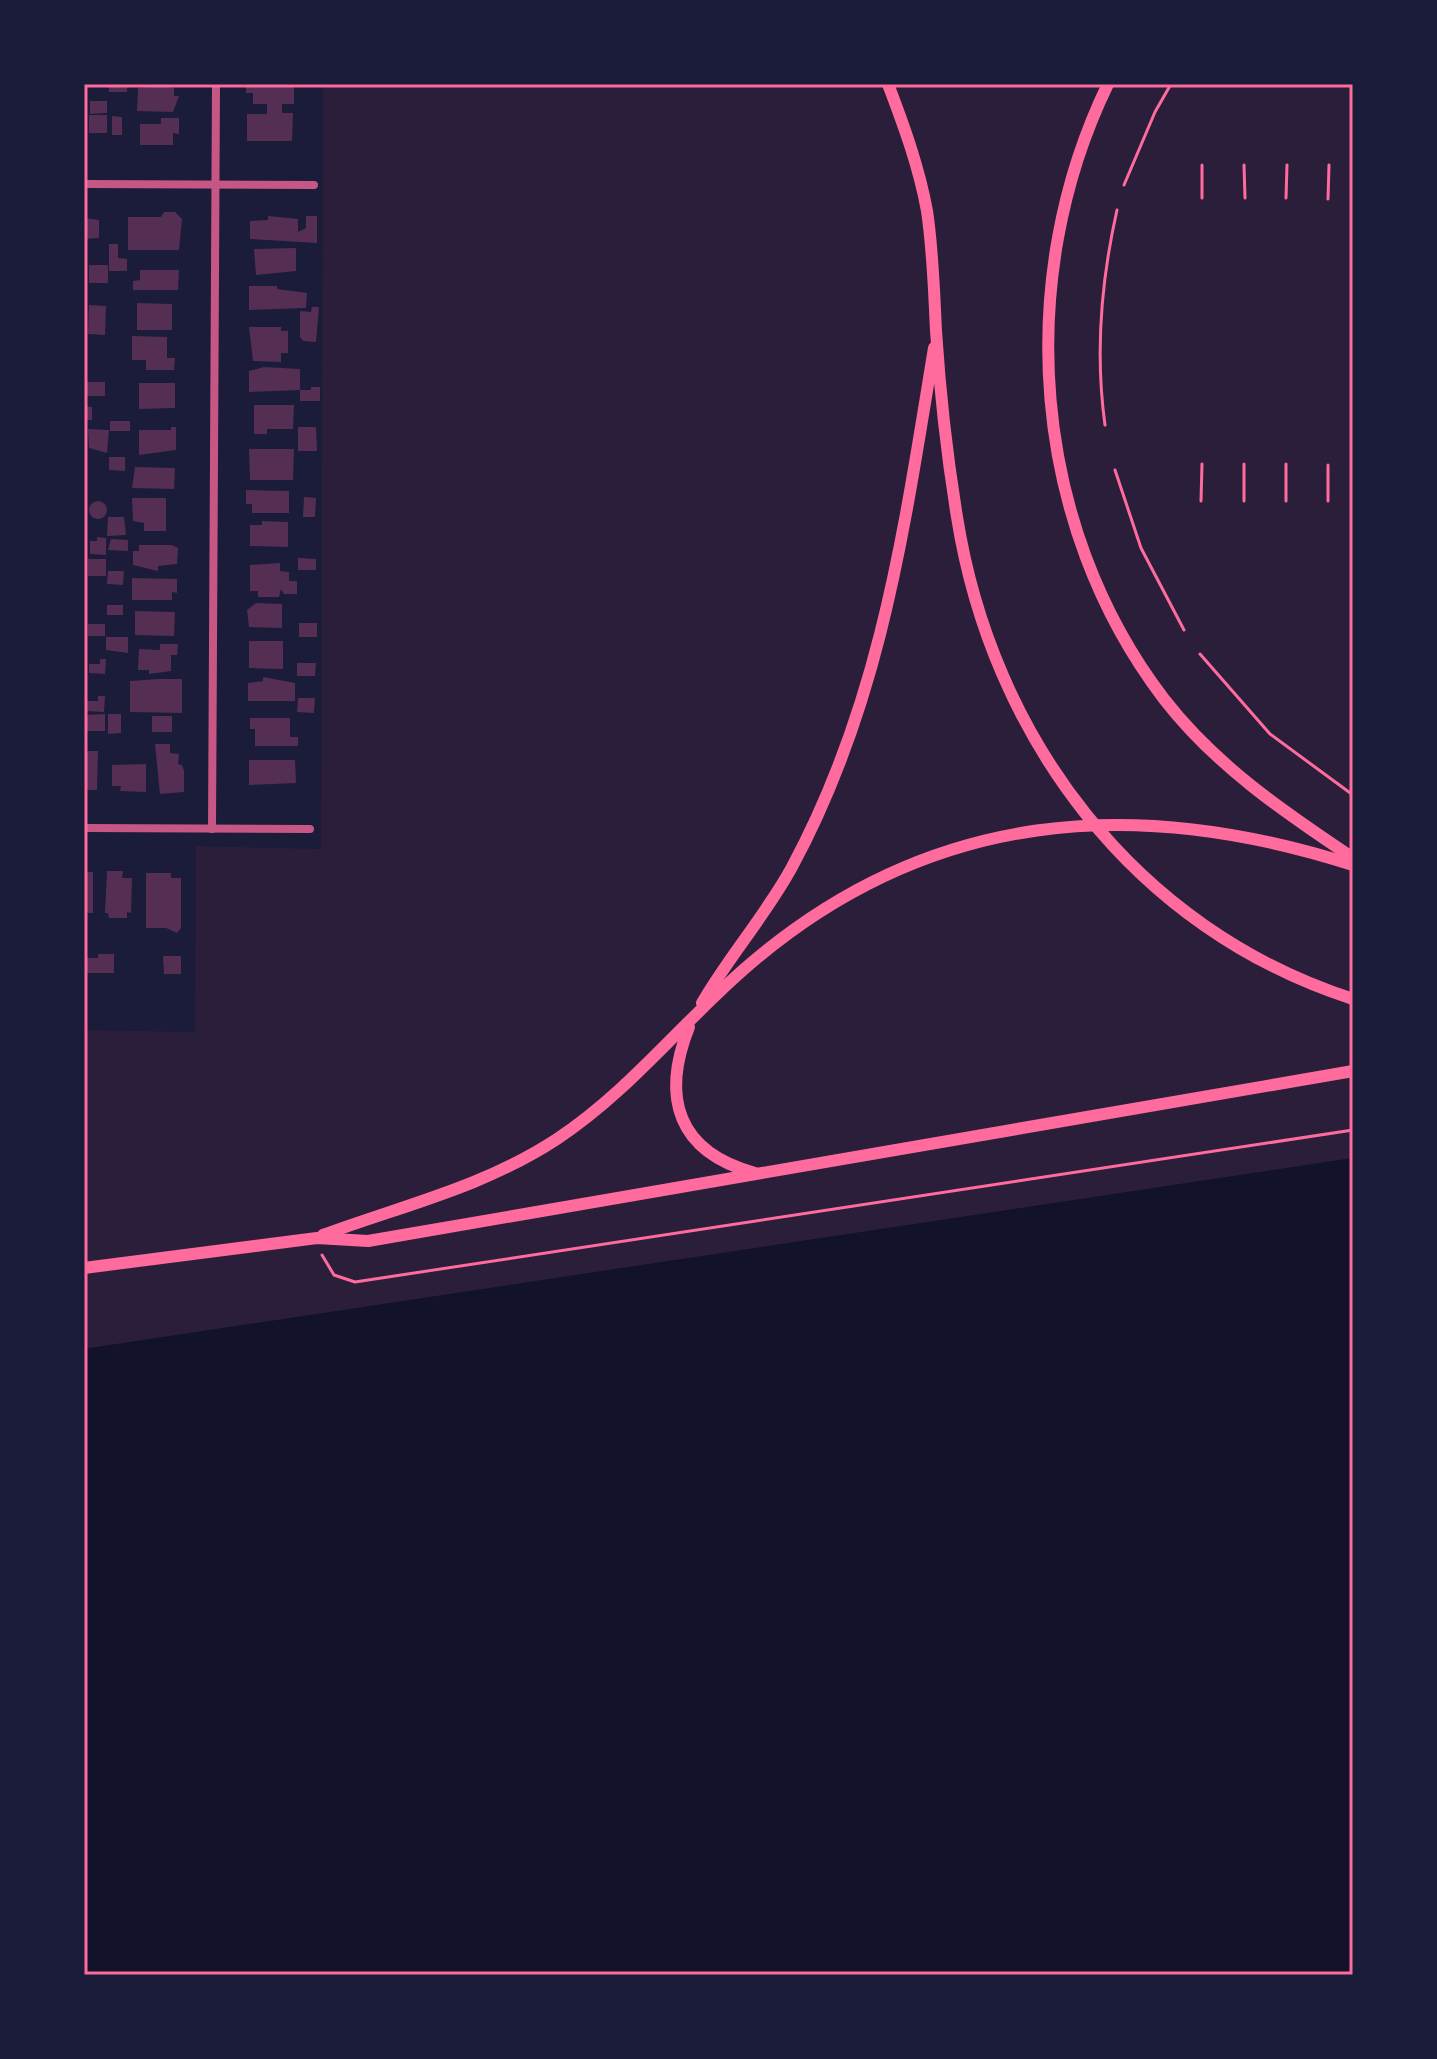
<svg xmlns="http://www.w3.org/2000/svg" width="1437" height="2059" font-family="Poppins,sans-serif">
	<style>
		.green { fill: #2a1e3b }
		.water { fill: #12122b }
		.building { fill: #542f53 }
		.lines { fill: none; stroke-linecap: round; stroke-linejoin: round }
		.path { stroke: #ff6b9d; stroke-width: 3 }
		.minor { stroke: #c65784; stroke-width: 8 }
		.primary { stroke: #ff6b9d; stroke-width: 12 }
		.neatline { fill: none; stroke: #ff6b9d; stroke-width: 3 }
	</style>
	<rect width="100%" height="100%" fill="#1b1b3a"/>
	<!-- green -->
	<polygon class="green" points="323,84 1353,84 1353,1158 84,1349 84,1030 195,1032 196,846 321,849"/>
	<!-- water -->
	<polygon class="water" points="1353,1158 1353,1975 84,1975 84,1349"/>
	<!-- building -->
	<g class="building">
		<rect x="109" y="84" width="18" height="8"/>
		<polygon points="246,84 294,84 294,104 282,104 282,113 293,113 292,141 247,141 247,114 267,114 267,104 253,104 253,93 246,93"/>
		<polygon points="160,86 174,88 174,96 179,96 173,112 137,111 138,88"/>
		<polygon points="90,101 107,101 107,113 90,114"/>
		<rect x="89" y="115" width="18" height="18"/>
		<polygon points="112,116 122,117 122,135 112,135"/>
		<polygon points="161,118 179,118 179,134 173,133 173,145 140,145 140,124 161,124"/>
		<polygon points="164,212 175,212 182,219 179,250 128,250 128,217 161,217"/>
		<polygon points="268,216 298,219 298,232 306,228 306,216 317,216 317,243 250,239 250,221 268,220"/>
		<polygon points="84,218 99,220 99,238 84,239"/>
		<polygon points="109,244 118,244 118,258 127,259 127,271 109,271"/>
		<polygon points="296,248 296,271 256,275 254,249"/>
		<rect x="89" y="265" width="19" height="18"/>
		<polygon points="140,270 179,270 178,290 133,290 133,281 140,280"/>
		<polygon points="249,286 277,286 277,289 307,293 306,308 249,310"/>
		<polygon points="137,303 172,304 172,330 137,330"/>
		<polygon points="89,305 106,306 105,335 88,334"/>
		<polygon points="312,307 319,307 316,342 303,341 300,337 300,311 311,312"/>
		<polygon points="249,327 281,327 281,331 288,331 288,353 281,353 281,362 253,361"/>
		<polygon points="132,336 167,337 167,358 175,358 174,370 146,370 146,360 132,360"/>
		<polygon points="264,367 300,369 300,390 249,392 249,371"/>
		<rect x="87" y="382" width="18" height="14"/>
		<polygon points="139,383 175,383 175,408 139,409"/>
		<polygon points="311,387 320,387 320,401 300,401 300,390 311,390"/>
		<polygon points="254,405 294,405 293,429 267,429 267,434 254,434"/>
		<polygon points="84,406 92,407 92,420 84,420"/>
		<rect x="110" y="421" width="20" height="10"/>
		<polygon points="171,427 176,427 176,450 139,455 139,430 171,430"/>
		<polygon points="298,427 316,427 317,451 298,451"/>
		<polygon points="88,429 109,430 107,453 89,448"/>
		<polygon points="249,449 294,449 293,480 250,480"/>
		<polygon points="109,457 125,457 125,471 109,470"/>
		<polygon points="135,467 175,468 174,489 132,488"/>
		<polygon points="246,490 289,491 289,513 252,513 252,504 246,504"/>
		<polygon points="304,497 316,498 315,517 303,517"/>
		<polygon points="132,498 166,498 166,531 144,531 144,523 133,521"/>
		<circle cx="98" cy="510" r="9"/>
		<polygon points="108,517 124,517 126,535 107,536"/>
		<polygon points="262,521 288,522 288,547 250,546 250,525 262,525"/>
		<polygon points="97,537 106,538 106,555 90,554 90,541 97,541"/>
		<polygon points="111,539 128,540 128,551 108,550"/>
		<polygon points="139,545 172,545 178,548 177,564 158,566 158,571 133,565 133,551 139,551"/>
		<polygon points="298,558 316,559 316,570 298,570"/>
		<rect x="88" y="559" width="18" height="17"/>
		<polygon points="280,563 280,571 289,572 289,581 297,581 297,594 284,594 281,589 279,597 258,597 258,591 250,591 250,565"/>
		<polygon points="108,571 124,571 123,585 107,584"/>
		<polygon points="132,578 177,579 177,593 172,592 172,600 132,600"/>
		<polygon points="256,603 282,604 282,628 249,627 247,610"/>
		<rect x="107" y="605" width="16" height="10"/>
		<polygon points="135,611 175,612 174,636 135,635"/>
		<rect x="299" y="623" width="18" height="14"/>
		<rect x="88" y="624" width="17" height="12"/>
		<polygon points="106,637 128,637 128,653 106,650"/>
		<polygon points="249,641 283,641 283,669 249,668"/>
		<polygon points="160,644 178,644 177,655 171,655 171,671 149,674 149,670 138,670 139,649 160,650"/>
		<polygon points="100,659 106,659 105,674 89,673 89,664 100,664"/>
		<polygon points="297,663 316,663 315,676 297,676"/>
		<polygon points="263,677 295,683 295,701 248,701 248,683 263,681"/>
		<polygon points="159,679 182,679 182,713 130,712 130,681"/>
		<polygon points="98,696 105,696 104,712 87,711 87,701 98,701"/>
		<polygon points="298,698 315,698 314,713 297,712"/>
		<polygon points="105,714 105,731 84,731 84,715"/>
		<polygon points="108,714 121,714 121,733 108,734"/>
		<rect x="152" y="716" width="20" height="16"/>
		<polygon points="250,718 290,718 290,737 298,737 298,746 255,746 255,729 250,729"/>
		<polygon points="155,744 170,744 170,753 179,754 178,764 182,765 184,771 184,792 160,794"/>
		<polygon points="84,751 98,751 97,790 84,790"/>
		<polygon points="249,760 295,760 296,783 249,785"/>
		<polygon points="146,764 146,792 120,791 121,786 112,786 112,765"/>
		<polygon points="107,871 123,871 122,878 132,878 131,913 127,912 127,918 109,918 108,913 105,913"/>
		<rect x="84" y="872" width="9" height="41"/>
		<polygon points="146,873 171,873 171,878 181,878 181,928 177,933 166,928 146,928"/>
		<polygon points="98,954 114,954 114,973 84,973 84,958 98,958"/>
		<polygon points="163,956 181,956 181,974 164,974"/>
	</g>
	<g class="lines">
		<!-- path -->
		<g class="path">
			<polyline points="1202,165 1202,198"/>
			<polyline points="1244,165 1245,198"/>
			<polyline points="1124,185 1155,112 1171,84"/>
			<polyline points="1286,198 1287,165"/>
			<polyline points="1328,199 1329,165"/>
			<path d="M1105,425C1095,353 1101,281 1117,210"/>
			<polyline points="1115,470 1141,548 1184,630"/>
			<polyline points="1201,501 1202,464"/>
			<polyline points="1244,501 1244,464"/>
			<polyline points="1286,501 1286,464"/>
			<polyline points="1328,501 1328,465"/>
			<polyline points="1200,654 1270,734 1353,795"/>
			<polyline points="322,1255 334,1275 355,1282 1353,1130"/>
		</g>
		<!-- minor -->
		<g class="minor">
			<polyline points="84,184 314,185"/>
			<polyline points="84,828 310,829"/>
			<polyline points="212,829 216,84"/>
		</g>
		<!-- primary -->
		<g class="primary">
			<path d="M888,84C904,126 919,167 927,211C933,251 934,290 936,331C940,392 947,456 957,517C992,738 1135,929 1353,999"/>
			<path d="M1108,84C1013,279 1031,525 1164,699C1215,765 1284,812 1353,858"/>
			<path d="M702,1003C729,956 766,915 792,867C881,702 904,529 934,348"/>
			<path d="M689,1027C661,1097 677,1152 755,1173"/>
			<path d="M323,1235C404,1205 484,1187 557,1139C631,1090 684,1020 750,964C930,810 1134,795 1353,865"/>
			<polyline points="84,1268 317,1238 368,1241 1353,1071"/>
		</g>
	</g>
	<!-- border -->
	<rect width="1437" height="2059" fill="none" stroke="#1b1b3a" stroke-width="172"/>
	<rect x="86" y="86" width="1265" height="1887" class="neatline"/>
</svg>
